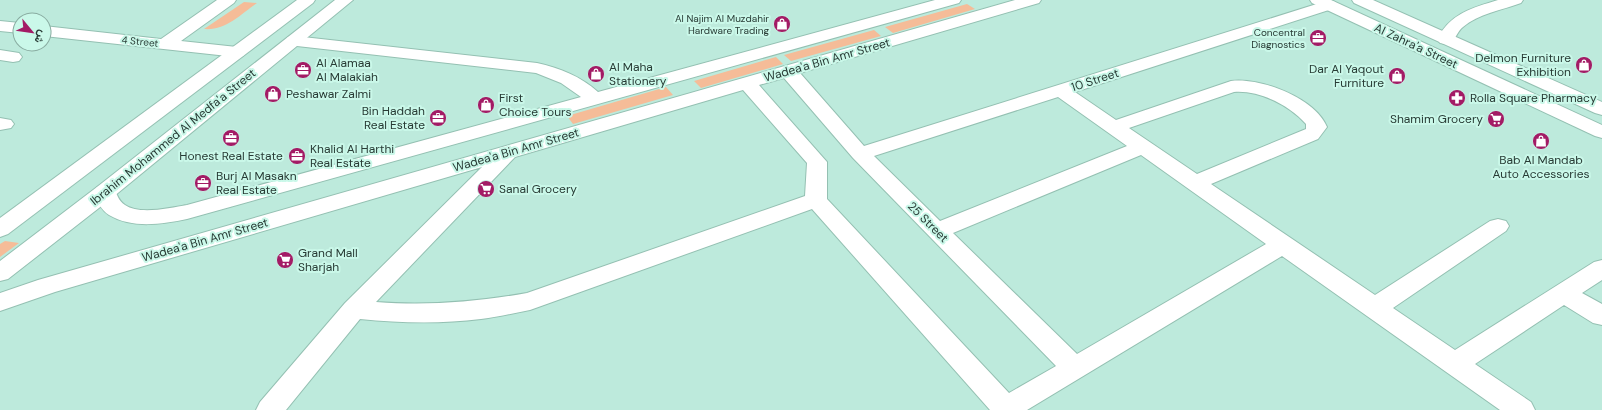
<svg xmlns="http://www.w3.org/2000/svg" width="1602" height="410" font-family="'DM Sans',Vazirmatn,sans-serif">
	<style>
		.green { fill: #f5bc98 }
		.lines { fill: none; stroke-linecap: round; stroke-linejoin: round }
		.minor-casing { stroke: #94c0b2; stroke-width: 2 }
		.major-casing { stroke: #94c0b2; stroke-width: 2 }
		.minor { fill: #fff; fill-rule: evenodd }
		.major { fill: #fff; fill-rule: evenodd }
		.labels { text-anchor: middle; stroke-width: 4; stroke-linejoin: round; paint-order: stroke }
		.far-poi-label { font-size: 10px; fill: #283b35; stroke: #caf8e9; text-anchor: end }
		.far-street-label { font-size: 10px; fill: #283b35; stroke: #caf8e9 }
		.street-label { font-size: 12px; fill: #283b35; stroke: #caf8e9 }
		.poi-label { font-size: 12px; fill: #283b35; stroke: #caf8e9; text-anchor: start }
	</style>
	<rect width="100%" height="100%" fill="#bdeadc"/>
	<!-- green -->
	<g class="green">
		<path d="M244,2L257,3C241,14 225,31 204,29Z"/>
		<polygon points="967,4 975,9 893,33 885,27"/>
		<polygon points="874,30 881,36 791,61 784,55"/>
		<polygon points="776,57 783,64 701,88 694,81"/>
		<polygon points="666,87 673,95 573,124 567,116"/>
		<polygon points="5,241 19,243 0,257 0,244"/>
	</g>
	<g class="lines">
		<!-- minor casing -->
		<g class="minor-casing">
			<g id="minor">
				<polygon points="217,0 236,0 234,3 181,41 237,47 243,48 246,52 243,56 237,57 44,36 44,26 161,39"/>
				<path d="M935,0H961L959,3L187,219C163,224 132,229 109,215C101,210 97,201 94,192L97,187L105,185L113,187C117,193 118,201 125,205C139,215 170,208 187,205L581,97L561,83L536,73L288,45L285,41L288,37L294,36L537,63C560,68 580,76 598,92Z"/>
				<path d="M1015,0H1041L1039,3L800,73L864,146L1323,2L1329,0L1335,2L1337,5L1335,8L1075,92L1116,120L1231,81C1260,77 1315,98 1327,127L1318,139L1211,184L1375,295L1490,221L1498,219L1506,221L1509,226L1506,231L1393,308L1455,350L1594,262L1602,260V280L1582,293L1602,304V325L1593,323L1564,305L1475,364L1531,402L1535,410H1500L1282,256L1027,410H990L812,209L530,310C514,313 498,317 481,319C441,324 400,323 360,319L286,410H256L260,402L345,303L482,167L55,292L0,311V293L38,280ZM784,78L853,158L1056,366L1009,393L827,199V162L759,85ZM743,90L807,163L805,196L527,293C476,302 428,306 376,302L515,157ZM1234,92C1259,90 1289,105 1306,124V129L1197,174L1129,128ZM1058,97L1127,146L940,221L874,156ZM1141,155L1266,244L1077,354L953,233Z"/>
				<path d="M1498,0H1523L1521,3C1502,10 1478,14 1463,27C1458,31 1456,37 1452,43L1446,44L1440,43L1437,39C1451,13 1472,8 1498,0Z"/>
				<polygon points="0,21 20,23 20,33 0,31"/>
				<polygon points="0,50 19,53 22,57 19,61 13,62 0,60"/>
				<polygon points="0,118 11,120 14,124 11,128 0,130"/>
			</g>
		</g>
		<!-- major casing -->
		<g class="major-casing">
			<g id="major">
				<polygon points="297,0 315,0 313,3 8,234 0,237 0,218"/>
				<polygon points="335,0 353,0 113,197 8,279 0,281 0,261 97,187"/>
				<polygon points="1310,0 1331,0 1602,125 1602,138 1595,136 1312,3"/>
				<polygon points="1352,0 1373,0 1602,102 1602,115 1595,113 1354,3"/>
			</g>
		</g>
		<!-- minor -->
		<use href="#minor" class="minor"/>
		<!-- major -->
		<use href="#major" class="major"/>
	</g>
	<!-- icons -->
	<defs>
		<g id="shop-disc" transform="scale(0.9)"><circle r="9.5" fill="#a31b65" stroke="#caf8e9"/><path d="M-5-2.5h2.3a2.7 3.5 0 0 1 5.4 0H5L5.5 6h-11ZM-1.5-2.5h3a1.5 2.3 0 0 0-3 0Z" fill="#fff"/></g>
		<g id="office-disc" transform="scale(0.9)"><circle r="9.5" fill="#a31b65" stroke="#caf8e9"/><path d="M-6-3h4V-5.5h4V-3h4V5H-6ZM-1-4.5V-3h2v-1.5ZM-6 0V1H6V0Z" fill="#fff"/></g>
		<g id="pharmacy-disc" transform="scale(0.9)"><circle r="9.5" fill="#a31b65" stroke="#caf8e9"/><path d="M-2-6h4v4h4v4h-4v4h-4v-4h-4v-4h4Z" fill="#fff"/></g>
		<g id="supermarket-disc" transform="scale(0.9)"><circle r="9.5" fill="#a31b65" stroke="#caf8e9"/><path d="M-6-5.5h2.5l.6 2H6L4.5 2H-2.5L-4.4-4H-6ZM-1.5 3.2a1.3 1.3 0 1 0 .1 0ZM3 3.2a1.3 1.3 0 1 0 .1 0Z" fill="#fff"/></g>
	</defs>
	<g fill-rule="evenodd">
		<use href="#shop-disc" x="782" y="24"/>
		<use href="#office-disc" x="1318" y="38"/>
		<use href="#shop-disc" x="1584" y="65"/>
		<use href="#office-disc" x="303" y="70"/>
		<use href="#shop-disc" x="596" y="74"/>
		<use href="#shop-disc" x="1397" y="76"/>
		<use href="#shop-disc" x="273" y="94"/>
		<use href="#pharmacy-disc" x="1457" y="98"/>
		<use href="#shop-disc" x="486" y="105"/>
		<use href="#office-disc" x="438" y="118"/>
		<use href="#supermarket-disc" x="1496" y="119"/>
		<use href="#office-disc" x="231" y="138"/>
		<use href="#shop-disc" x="1541" y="141"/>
		<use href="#office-disc" x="297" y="156"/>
		<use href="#office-disc" x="203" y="183"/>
		<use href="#supermarket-disc" x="486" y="189"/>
		<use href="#supermarket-disc" x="285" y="260"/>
	</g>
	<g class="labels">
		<!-- far-poi labels -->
		<g class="far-poi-label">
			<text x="769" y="22">Al Najim Al Muzdahir<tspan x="769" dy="12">Hardware Trading</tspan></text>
			<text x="1305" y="36">Concentral<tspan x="1305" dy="12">Diagnostics</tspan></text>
		</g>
		<!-- far-street labels -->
		<g class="far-street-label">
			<text transform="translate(140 41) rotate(6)" y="4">4 Street</text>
		</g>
		<!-- street labels -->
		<g class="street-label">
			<text transform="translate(1416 46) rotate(25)" y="4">Al Zahra'a Street</text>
			<text transform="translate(827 60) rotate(-16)" y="4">Wadea'a Bin Amr Street</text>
			<text transform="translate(1095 80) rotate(-18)" y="4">10 Street</text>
			<text transform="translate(173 137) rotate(-39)" y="4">Ibrahim Mohammed Al Medfa'a Street</text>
			<text transform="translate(516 150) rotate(-16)" y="4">Wadea'a Bin Amr Street</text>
			<text transform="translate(928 222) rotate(45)" y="4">25 Street</text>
			<text transform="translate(205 240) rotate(-16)" y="4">Wadea'a Bin Amr Street</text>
		</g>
		<!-- poi labels -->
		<g class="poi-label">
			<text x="1571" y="62" text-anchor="end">Delmon Furniture<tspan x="1571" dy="14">Exhibition</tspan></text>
			<text x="316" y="67">Al Alamaa<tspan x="316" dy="14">Al Malakiah</tspan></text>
			<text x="609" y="71">Al Maha<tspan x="609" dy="14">Stationery</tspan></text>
			<text x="1384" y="73" text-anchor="end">Dar Al Yaqout<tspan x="1384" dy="14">Furniture</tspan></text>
			<text x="286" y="98">Peshawar Zalmi</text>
			<text x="499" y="102">First<tspan x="499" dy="14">Choice Tours</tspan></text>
			<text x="1470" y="102">Rolla Square Pharmacy</text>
			<text x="425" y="115" text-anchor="end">Bin Haddah<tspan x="425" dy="14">Real Estate</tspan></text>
			<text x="1483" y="123" text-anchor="end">Shamim Grocery</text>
			<text x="310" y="153">Khalid Al Harthi<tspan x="310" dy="14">Real Estate</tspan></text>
			<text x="231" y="160" text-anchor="middle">Honest Real Estate</text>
			<text x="1541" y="164" text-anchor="middle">Bab Al Mandab<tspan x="1541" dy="14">Auto Accessories</tspan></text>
			<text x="216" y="180">Burj Al Masakn<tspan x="216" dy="14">Real Estate</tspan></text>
			<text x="499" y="193">Sanal Grocery</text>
			<text x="298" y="257">Grand Mall<tspan x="298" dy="14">Sharjah</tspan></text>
		</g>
	</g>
	<!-- north arrow -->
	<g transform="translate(32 32) rotate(119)"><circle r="19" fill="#caf8e9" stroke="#89aca1"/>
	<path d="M0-3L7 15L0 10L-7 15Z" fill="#a31b65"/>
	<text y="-6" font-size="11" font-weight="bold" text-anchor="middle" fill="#283b35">ش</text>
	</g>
</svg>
